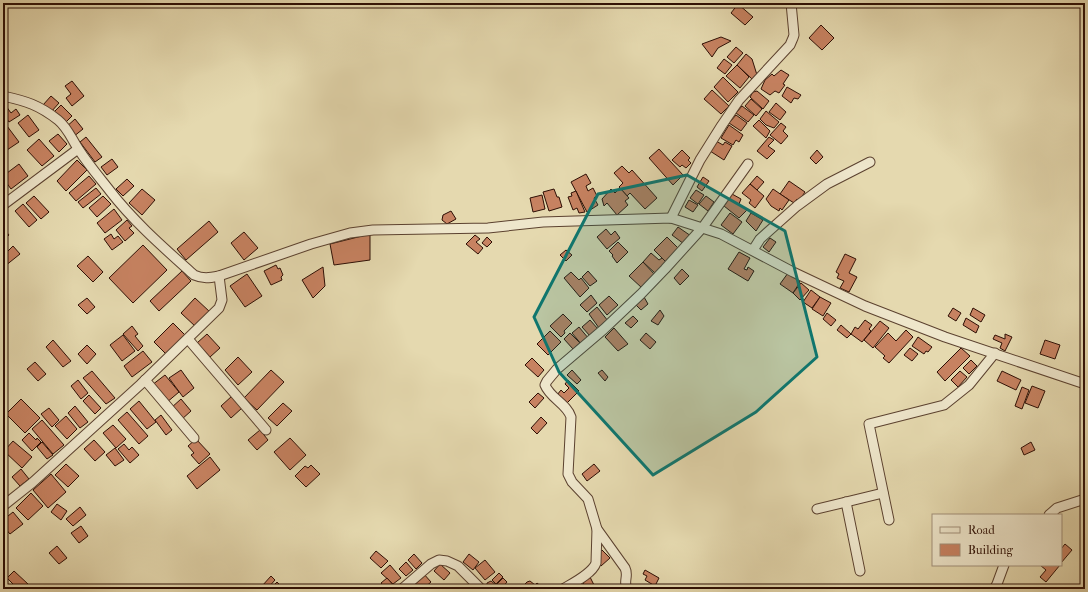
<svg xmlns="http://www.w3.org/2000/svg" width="1088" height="592" font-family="'IM FELL French Canon',serif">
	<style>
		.building { fill: #c78261; stroke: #2d0e04 }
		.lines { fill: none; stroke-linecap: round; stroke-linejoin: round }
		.street-casing { stroke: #5b412f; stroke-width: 11 }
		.street { stroke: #eee6cb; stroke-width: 9 }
		.marked { fill: #0f766e; fill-opacity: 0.2; stroke: #0f766e; stroke-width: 3; stroke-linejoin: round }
	</style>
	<rect width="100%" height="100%" fill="#e5d9af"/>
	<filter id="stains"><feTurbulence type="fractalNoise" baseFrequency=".005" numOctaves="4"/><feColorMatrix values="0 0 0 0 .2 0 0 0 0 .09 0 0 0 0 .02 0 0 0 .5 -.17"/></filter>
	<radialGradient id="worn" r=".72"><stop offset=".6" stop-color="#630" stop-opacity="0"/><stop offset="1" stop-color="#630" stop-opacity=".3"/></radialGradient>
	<!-- building -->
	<g class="building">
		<polygon points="738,4 753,17 745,25 731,13"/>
		<polygon points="821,25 834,38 822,50 809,38"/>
		<polygon points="721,37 731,41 718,48 712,57 702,44"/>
		<polygon points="736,47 743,53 734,63 727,57"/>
		<polygon points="746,54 752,59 757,75 752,79 737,65"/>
		<polygon points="724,59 732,65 725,74 717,68"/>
		<polygon points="737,65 749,77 740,88 726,76"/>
		<polygon points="781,70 789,75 783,84 785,85 779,93 775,91 770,95 761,89 765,80 772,74 774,76"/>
		<polygon points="723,77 738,92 728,102 714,87"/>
		<polygon points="72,81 84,96 72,106 66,98 71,94 65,86"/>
		<polygon points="787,87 801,95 798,99 794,98 791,103 782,96"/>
		<polygon points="712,90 729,106 721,114 704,99"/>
		<polygon points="757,91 769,101 763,109 750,97 753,92"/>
		<polygon points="51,96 59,103 51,112 43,105"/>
		<polygon points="751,99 762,109 756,116 745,106"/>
		<polygon points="776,103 786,112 780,120 769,112"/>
		<polygon points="61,105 72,116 65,123 54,112"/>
		<polygon points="6,106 11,113 16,109 20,115 9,122 3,113 3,108"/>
		<polygon points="742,106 754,115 748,122 736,113"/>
		<polygon points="766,111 779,122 774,128 766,125 760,119"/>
		<polygon points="28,115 39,130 29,137 18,123"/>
		<polygon points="736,115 747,123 741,131 729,123"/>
		<polygon points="75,119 83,129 73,137 65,128"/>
		<polygon points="759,120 770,131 766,138 753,126"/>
		<polygon points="781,123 786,127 783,131 788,136 781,144 770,135"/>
		<polygon points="729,125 743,135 739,142 736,140 733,145 721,138"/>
		<polygon points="7,126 19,142 7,150 3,145 3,129"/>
		<polygon points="58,134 67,144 59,152 49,141"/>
		<polygon points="86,137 102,157 95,162 80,142"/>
		<polygon points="769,137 774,140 768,146 775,151 767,159 757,151"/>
		<polygon points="39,139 54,156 42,166 27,150"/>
		<polygon points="716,141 723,145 725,142 732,146 724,160 710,151"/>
		<polygon points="659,149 683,175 673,185 649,158"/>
		<polygon points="682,150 690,158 688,160 691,163 686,168 682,165 680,167 672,160"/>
		<polygon points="817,150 823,157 816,164 810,158"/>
		<polygon points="112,159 118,167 107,175 101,167"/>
		<polygon points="77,160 87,170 66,191 57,181"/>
		<polygon points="19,164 28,176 11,189 3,178 3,176"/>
		<polygon points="622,166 629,173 632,170 657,198 645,209 630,193 627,196 619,187 623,183 614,173"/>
		<polygon points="586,174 591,183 586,186 588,191 593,188 597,196 594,198 598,205 587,212 571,182"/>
		<polygon points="89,176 96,184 76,201 69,193"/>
		<polygon points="757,176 764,182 757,190 750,184"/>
		<polygon points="703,177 709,181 702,191 697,187"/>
		<polygon points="127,179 134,186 123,196 116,189"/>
		<polygon points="789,181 805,192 799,201 797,199 794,203 780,194"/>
		<polygon points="750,184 764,196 755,208 749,203 751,200 742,193"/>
		<polygon points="96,188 101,194 83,208 78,202"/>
		<polygon points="620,188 629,198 625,201 628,205 617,215 607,203 604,206 602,199 611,189 615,193"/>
		<polygon points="142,189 155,200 142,215 129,203"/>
		<polygon points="554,189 557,197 559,197 562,207 549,211 543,192"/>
		<polygon points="773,189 789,200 782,210 780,208 779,211 771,206 766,199"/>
		<polygon points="696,190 704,195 698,204 690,198"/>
		<polygon points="576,191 585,212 579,213 577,208 573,210 568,197 572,196 571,193"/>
		<polygon points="732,194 741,199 739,204 747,210 739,218 724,206"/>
		<polygon points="542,195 545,209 533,212 530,198"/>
		<polygon points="34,196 49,212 41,219 26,203"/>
		<polygon points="103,196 111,204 97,217 89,208"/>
		<polygon points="706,196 714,202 708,211 699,204"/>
		<polygon points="689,200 698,205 693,212 685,207"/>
		<polygon points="23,204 37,220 29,227 15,211"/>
		<polygon points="114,209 122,220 105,233 97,223"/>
		<polygon points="451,211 456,219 447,224 442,220 443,215"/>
		<polygon points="730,213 742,222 733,234 721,225"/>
		<polygon points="751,213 763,220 756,231 746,221"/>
		<polygon points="127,220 132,226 129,228 134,233 125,241 116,230"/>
		<polygon points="209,221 218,232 186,260 177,249"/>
		<polygon points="678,227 691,236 684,244 672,235"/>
		<polygon points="3,228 9,235 3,241"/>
		<polygon points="606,229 611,235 615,231 620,238 607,249 597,237"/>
		<polygon points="244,232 258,248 244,260 231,243"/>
		<polygon points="111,234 114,239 118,236 123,242 112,250 104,239"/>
		<polygon points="370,234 370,260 334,265 330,244"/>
		<polygon points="475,235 480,239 476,242 483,248 478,254 466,244"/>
		<polygon points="487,237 492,242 487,247 482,243"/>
		<polygon points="667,237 680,250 667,263 654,250"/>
		<polygon points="770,238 776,242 769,252 763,247"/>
		<polygon points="618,242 628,252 617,263 612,256 613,255 609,251"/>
		<polygon points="143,245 167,270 133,303 109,278"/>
		<polygon points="13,246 20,254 5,266 3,263 3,249 6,253"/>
		<polygon points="566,250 572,255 566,261 560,255"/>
		<polygon points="739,252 750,258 744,269 747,270 748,267 754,271 748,281 728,269"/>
		<polygon points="651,253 659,260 662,258 666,262 655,273 643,262"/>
		<polygon points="845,254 856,259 849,273 857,277 849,292 840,288 844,281 837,278 839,274 836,272"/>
		<polygon points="88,256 103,272 93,282 77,266"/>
		<polygon points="643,262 655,275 642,288 629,276"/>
		<polygon points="276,265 278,269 280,268 283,275 281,277 282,280 271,285 264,271"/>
		<polygon points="323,267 325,286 313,298 302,280"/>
		<polygon points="682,269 689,276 680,285 674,278"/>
		<polygon points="182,271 191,281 159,311 150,301"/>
		<polygon points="588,271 597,281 590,286 582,277"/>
		<polygon points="571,272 579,280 581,278 589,288 580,297 564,278"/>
		<polygon points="788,273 800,282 793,293 780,284"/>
		<polygon points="247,274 262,296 245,307 230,286"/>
		<polygon points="801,283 809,290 800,300 793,293"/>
		<polygon points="811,290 820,297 812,308 803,302"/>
		<polygon points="591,295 597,303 587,312 580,305"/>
		<polygon points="609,296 618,305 607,315 599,305"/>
		<polygon points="644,297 648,304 641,310 636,305"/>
		<polygon points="820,297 831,303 823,316 812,309"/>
		<polygon points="87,298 95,307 87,314 78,305"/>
		<polygon points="195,298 210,312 196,327 181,313"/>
		<polygon points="597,307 608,321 599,328 589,314"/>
		<polygon points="953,308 961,313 956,321 948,316"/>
		<polygon points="973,308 985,315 981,322 970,315"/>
		<polygon points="660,310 664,316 658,325 651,321"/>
		<polygon points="827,313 836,320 831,326 823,319"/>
		<polygon points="563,314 572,323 564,331 565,333 561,337 550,326"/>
		<polygon points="633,316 638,321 631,328 625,323"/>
		<polygon points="966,318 979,326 976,333 963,325"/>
		<polygon points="590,320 598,329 590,336 582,327"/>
		<polygon points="865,320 872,325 869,329 871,331 862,342 851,334 855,327 858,329"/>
		<polygon points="880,321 889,328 873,348 864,340"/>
		<polygon points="173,323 185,335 166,354 154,342"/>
		<polygon points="841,325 851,334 847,338 837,330"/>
		<polygon points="132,326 138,334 135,336 143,346 138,351 123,334"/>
		<polygon points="579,327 589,339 582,345 572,333"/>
		<polygon points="614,328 628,344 618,351 605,337"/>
		<polygon points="906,330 913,337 889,363 883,358 885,356 875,347 888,333 896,341"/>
		<polygon points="550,331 561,342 548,355 537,344"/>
		<polygon points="570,333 580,343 573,349 564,339"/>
		<polygon points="646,333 656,342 650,349 640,340"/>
		<polygon points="207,334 220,348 210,357 197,343"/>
		<polygon points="1005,334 1012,337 1005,351 1000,348 1002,343 993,339 995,335 1005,339"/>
		<polygon points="123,335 135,351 122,361 110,345"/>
		<polygon points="918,337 932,347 928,352 926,351 924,354 912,346"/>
		<polygon points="53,340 71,361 63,367 46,347"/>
		<polygon points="1045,340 1060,345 1055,359 1040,354"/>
		<polygon points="87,345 96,354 87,364 78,354"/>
		<polygon points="910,348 918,354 912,361 904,355"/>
		<polygon points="961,348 970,356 945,381 937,372"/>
		<polygon points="143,351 152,362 132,377 124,366"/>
		<polygon points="238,357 252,372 238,385 225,370"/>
		<polygon points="532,358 544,370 538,377 525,365"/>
		<polygon points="971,360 977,366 969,374 963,368"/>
		<polygon points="35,362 46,374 38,381 27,369"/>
		<polygon points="181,370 194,388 183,397 169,378"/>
		<polygon points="271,370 284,382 257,410 244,398"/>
		<polygon points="572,370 581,380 577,384 567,375"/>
		<polygon points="602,370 608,377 605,381 598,373"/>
		<polygon points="92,371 115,398 106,404 83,378"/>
		<polygon points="960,371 967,377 958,387 951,380"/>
		<polygon points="1002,371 1021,380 1016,390 997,381"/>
		<polygon points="165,375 179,392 166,403 152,385"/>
		<polygon points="78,380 88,393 81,399 71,386"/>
		<polygon points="568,380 579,391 566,404 557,395 561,390 564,393 569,388 565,384"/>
		<polygon points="1032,386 1045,391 1038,408 1025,403"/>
		<polygon points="1022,387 1029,390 1022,409 1015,406"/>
		<polygon points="538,393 544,398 535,408 529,402"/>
		<polygon points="89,395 101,408 95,414 83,401"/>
		<polygon points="232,396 242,408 231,418 221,406"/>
		<polygon points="21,399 40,418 25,433 6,414"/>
		<polygon points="181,399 191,411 181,420 171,408"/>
		<polygon points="139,401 156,422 147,429 130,409"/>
		<polygon points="283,403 292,411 277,426 268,418"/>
		<polygon points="75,406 88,422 80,428 68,413"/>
		<polygon points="49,408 59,420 52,427 41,414"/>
		<polygon points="127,412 148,436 139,444 118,420"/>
		<polygon points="161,415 172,430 166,435 155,420"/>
		<polygon points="66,416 77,429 67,439 55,426"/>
		<polygon points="541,417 547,423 537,434 531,428"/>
		<polygon points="42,420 64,445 53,454 32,429"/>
		<polygon points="113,425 126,439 116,448 103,433"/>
		<polygon points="260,430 268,440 257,450 248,440"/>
		<polygon points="29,433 36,440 37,438 41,442 32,451 22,440"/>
		<polygon points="290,438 306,455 290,470 274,452"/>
		<polygon points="196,439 210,454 199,464 191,455 194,453 188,446"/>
		<polygon points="94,440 105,452 95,461 84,449"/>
		<polygon points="13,441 32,457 22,468 4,451"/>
		<polygon points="42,442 53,455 47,459 37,447"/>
		<polygon points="1031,442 1035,450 1024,455 1021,448"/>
		<polygon points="124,444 129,450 132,447 139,455 130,463 118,449"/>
		<polygon points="115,448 124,460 115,466 106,455"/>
		<polygon points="210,457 220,470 197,489 187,476"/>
		<polygon points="66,464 79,476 68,487 55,475"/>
		<polygon points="594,464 600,471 587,481 582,474"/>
		<polygon points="311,465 320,474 306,487 295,476 305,466 308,468"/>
		<polygon points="21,469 29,479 20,486 12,477"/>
		<polygon points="51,474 66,492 48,508 33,490"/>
		<polygon points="31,493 43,506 28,520 16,508"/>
		<polygon points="57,504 67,511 61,520 51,512"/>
		<polygon points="80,507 86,515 73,526 66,519"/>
		<polygon points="13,512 23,524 10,534 3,526 3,520"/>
		<polygon points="81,526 88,536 79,543 71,533"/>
		<polygon points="1065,544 1072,550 1061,563 1061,549"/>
		<polygon points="57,546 67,558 59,564 49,553"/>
		<polygon points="602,550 610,558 601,566 598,559 598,553"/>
		<polygon points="376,551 388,561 381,568 370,558"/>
		<polygon points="414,554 422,563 416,569 408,560"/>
		<polygon points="469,554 479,562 473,570 463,562"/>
		<polygon points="485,560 495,572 485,580 475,568"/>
		<polygon points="406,562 413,570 406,576 399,569"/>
		<polygon points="440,564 450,573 444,580 434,571"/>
		<polygon points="390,565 401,578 393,584 381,573"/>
		<polygon points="1040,565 1060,565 1046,582 1040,577 1046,570"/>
		<polygon points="645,570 659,578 655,586 645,580 647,576 643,574"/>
		<polygon points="14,571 28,584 23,589 18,589 7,578"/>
		<polygon points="423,573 431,582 423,589 419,589 413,582"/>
		<polygon points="499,573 503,577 496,584 492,580"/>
		<polygon points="271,576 275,580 267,589 266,589 262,586"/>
		<polygon points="590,577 595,587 592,589 587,589 583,583"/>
		<polygon points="387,578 395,587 392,589 386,589 381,583"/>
		<polygon points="503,578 507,582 501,589 487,589 487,583 491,581 496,585"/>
		<polygon points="530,581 535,585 537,583 544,589 532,589 525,584 527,582"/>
		<polygon points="277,582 284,589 270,589"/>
	</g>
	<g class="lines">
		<!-- street casing -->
		<g class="street-casing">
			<g id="street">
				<path d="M3,96C26,101 39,105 58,120C68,128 72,140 79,150C88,164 99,177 110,191C134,222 164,248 194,275C203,279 209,278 219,276L311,244L350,233L373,230L488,228L543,222L671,218L721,234L793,272L865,306L945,337L1085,384"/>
				<polyline points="3,205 78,149"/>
				<polyline points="671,218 700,160 722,125 739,100 790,45 793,38 794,35 791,3"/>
				<polyline points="753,250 760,239 797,206 827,184 870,162"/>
				<polyline points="188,339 266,430"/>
				<polyline points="145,380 194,438"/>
				<polyline points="846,502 860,571"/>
				<polyline points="3,506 32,483 141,384 219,308 222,300 219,276"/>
				<polyline points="817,509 883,493"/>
				<polyline points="1049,515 1057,508 1085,499"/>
				<polyline points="889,520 869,424 944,405 969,385 995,353"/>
				<polyline points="402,589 431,564 439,560 447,561 458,566 481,589"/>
				<path d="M563,589C573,583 592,574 596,563L597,529"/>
				<path d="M627,589C623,581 629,576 625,568L597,529L588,499L572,482L568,474L571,417C567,404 550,398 545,385L547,381L557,369L604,329L641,294L665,269L703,227L748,164"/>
				<polyline points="994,589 997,584 1004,565"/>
			</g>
		</g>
		<!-- street -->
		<use href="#street" class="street"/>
	</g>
	<!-- marked area -->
	<path class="marked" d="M687,175L785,231L817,357L756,412L653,475L559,372L534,317L598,194Z"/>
	<!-- margin -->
	<rect width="1088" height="592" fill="none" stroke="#e5d9af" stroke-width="16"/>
	<rect x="4" y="4" width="1080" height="584" fill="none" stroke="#2d0e04" stroke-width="2"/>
	<rect x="8" y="8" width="1072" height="576" fill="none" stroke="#2d0e04"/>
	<!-- legend -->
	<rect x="932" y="514" width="130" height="52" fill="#eee6cb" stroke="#a1907b"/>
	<rect x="940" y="527" width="20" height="6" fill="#eee6cb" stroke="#a1907b"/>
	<text x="968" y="534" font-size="12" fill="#2d0e04">Road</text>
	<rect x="940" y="544" width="20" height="12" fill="#c78261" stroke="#a1907b"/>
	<text x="968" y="554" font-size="12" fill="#2d0e04">Building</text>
	<rect width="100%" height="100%" filter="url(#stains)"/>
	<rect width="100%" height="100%" fill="url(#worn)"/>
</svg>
